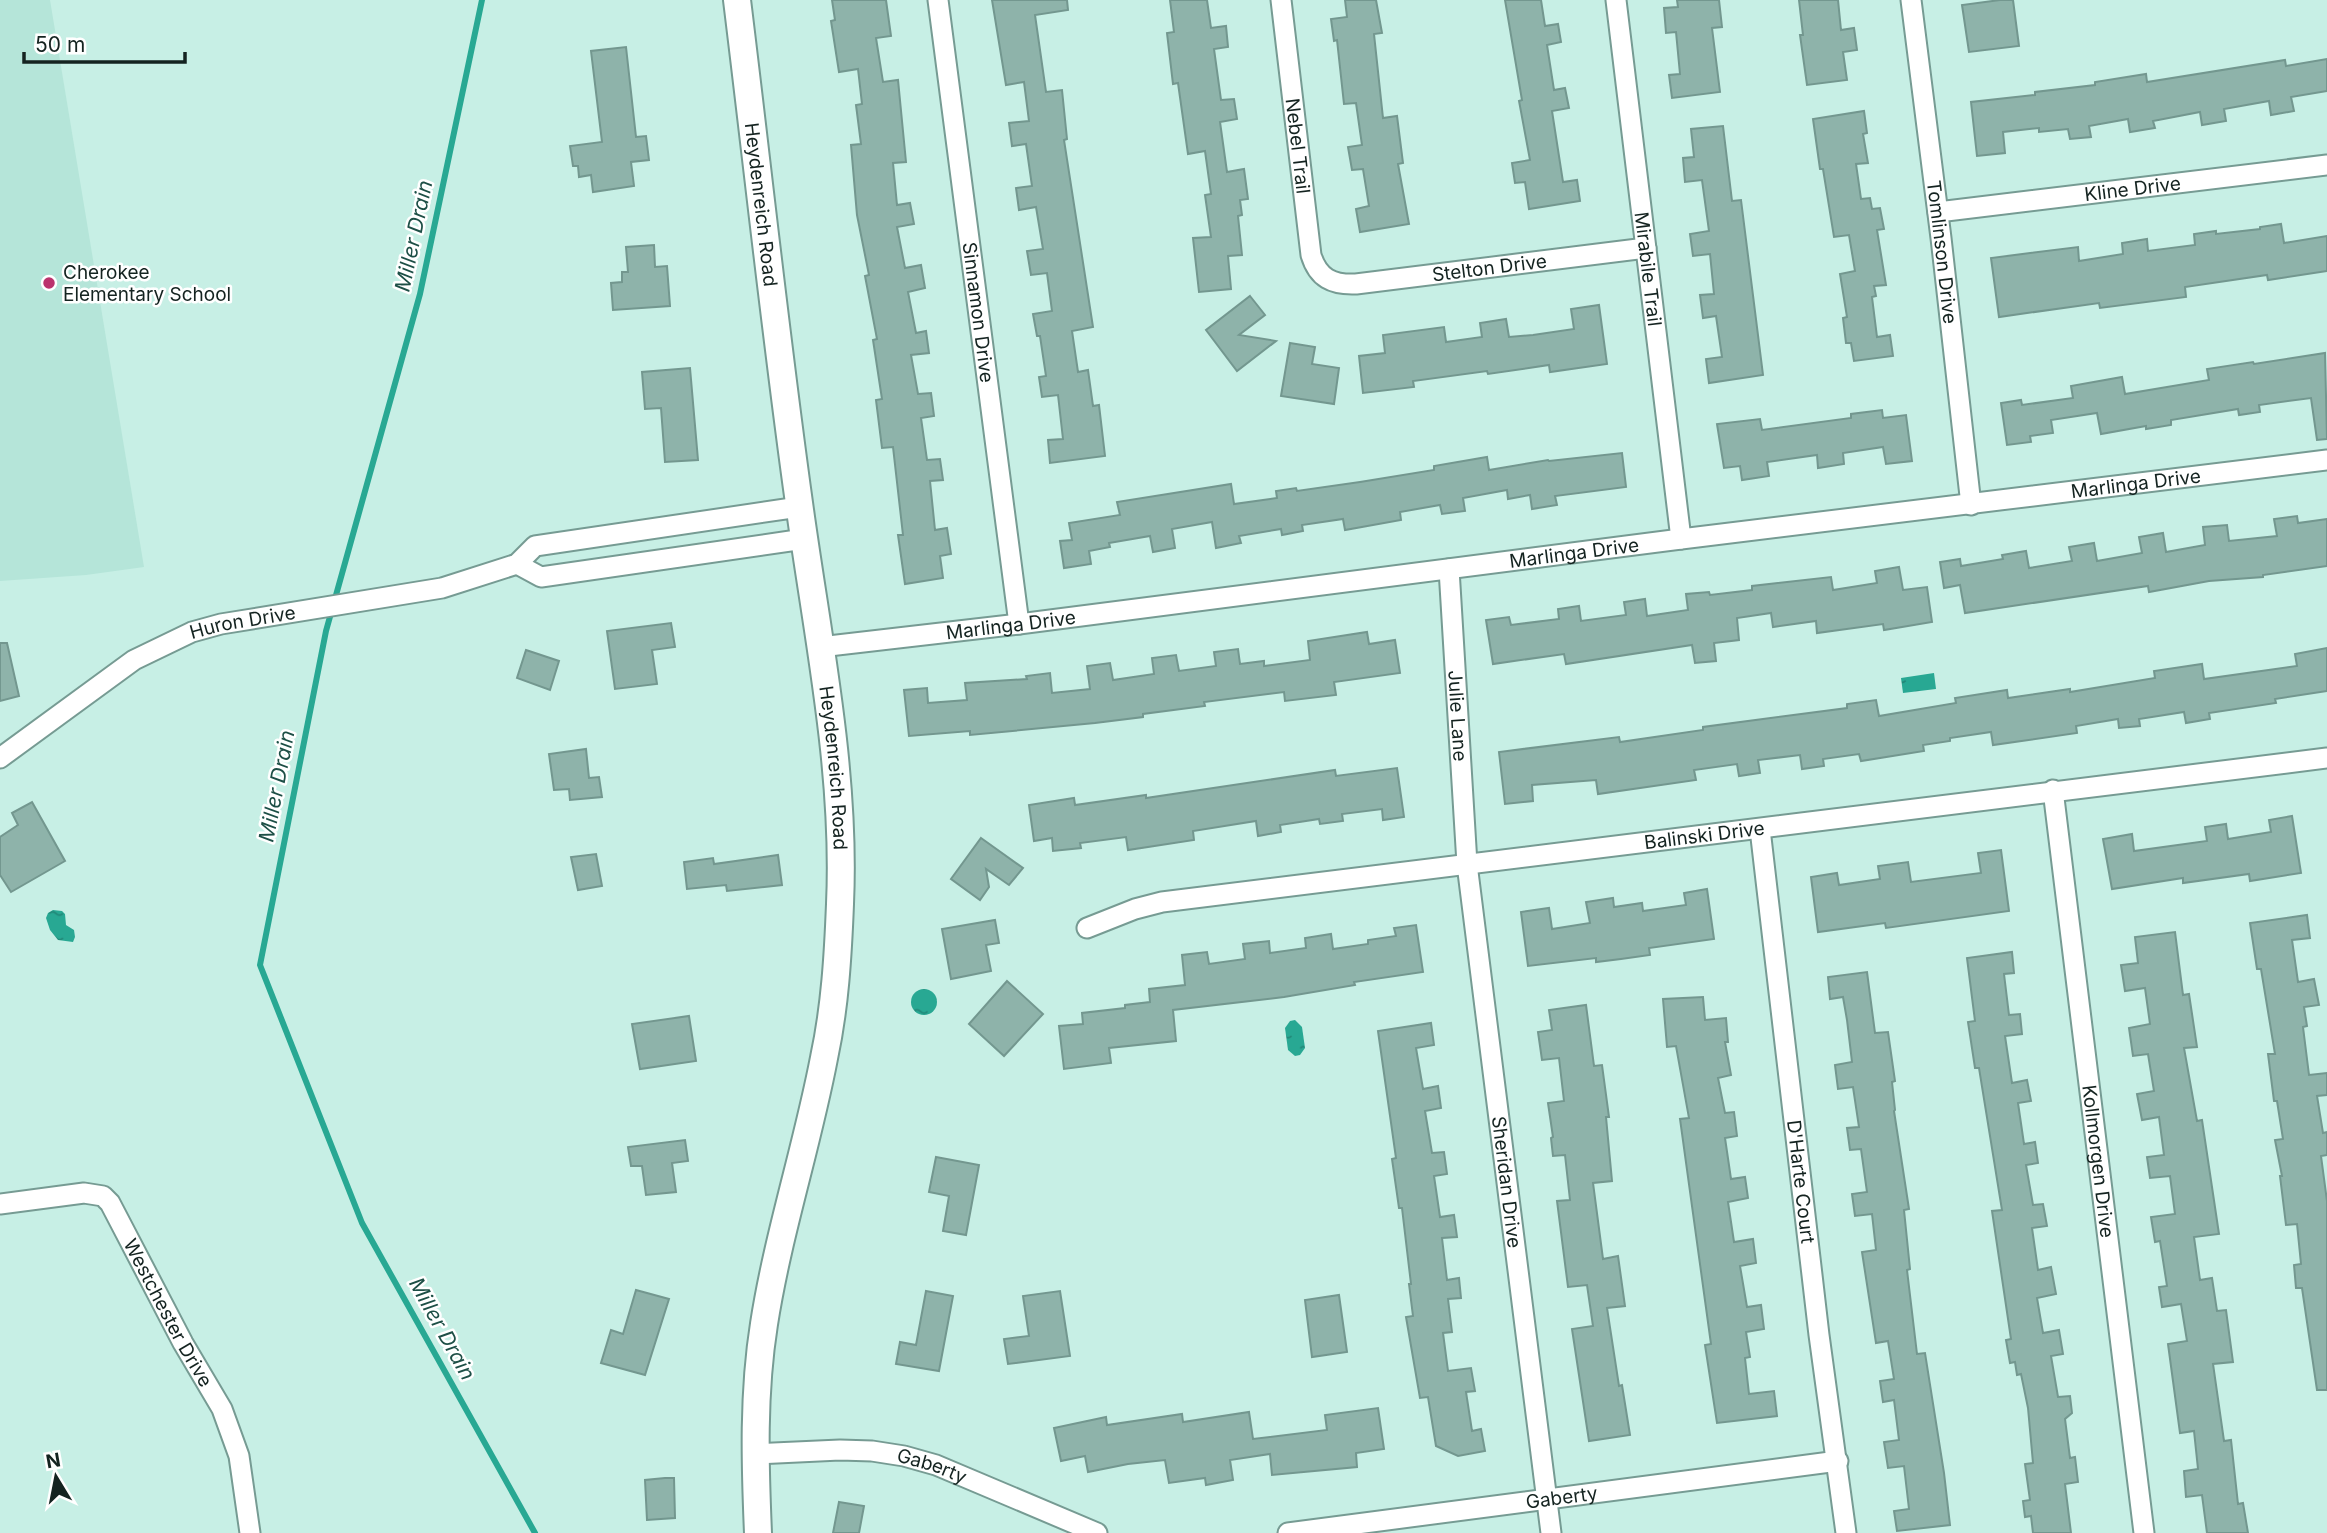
<svg xmlns="http://www.w3.org/2000/svg" width="2327" height="1533" font-family="Inter,sans-serif">
	<style>
		.built { fill: #b5e5d9 }
		.water { fill: url(#water-ripples) }
		.lines { fill: none; stroke-linecap: round; stroke-linejoin: round }
		.stream { stroke: #28a893; stroke-width: 6 }
		.building { fill: #8eb3aa; stroke: #73978f; stroke-width: 2 }
		.street-casing { stroke: #769b93; stroke-width: 23 }
		.secondary-casing { stroke: #769b93; stroke-width: 30 }
		.street { stroke: #fff; stroke-width: 19 }
		.secondary { stroke: #fff; stroke-width: 26 }
		.poi-dot { fill: #bb326d; stroke: #fff; stroke-width: 2.5 }
		.labels { text-anchor: middle; stroke-width: 5; stroke-linejoin: round; paint-order: stroke }
		.street-label { font-size: 19px; fill: #142320; stroke: #fff }
		.poi-label { font-size: 19px; fill: #142320; stroke: #fff; text-anchor: start }
		.water-label { font-size: 21px; font-style: italic; fill: #1d4f46; stroke: #fff }
	</style>
	<defs>
		<pattern id="water-ripples" width="26" height="14" patternUnits="userSpaceOnUse" patternTransform="scale(1.75)"><rect width="26" height="14" fill="#28a893"/><path d="M2 4q2-2 4 0t4 0M15 11q2-2 4 0t4 0" fill="none" stroke="#218878"/></pattern>
	</defs>
	<rect width="100%" height="100%" fill="#c7efe5"/>
	<!-- built -->
	<polygon class="built" points="0,0 50,0 144,567 86,575 0,581"/>
	<!-- water -->
	<g class="water">
		<polygon points="1934,673 1936,689 1903,693 1901,678"/>
		<polygon points="53,910 62,911 65,914 66,925 74,930 75,937 73,942 58,940 50,930 46,918 48,913"/>
		<circle cx="924" cy="1002" r="13"/>
		<polygon points="1295,1020 1302,1027 1305,1048 1300,1055 1295,1056 1288,1050 1285,1028 1290,1021"/>
	</g>
	<g class="lines">
		<!-- stream -->
		<polyline class="stream" points="482,0 420,294 326,631 260,965 362,1223 535,1533"/>
	</g>
	<!-- building -->
	<g class="building">
		<polygon points="832,0 886,0 891,36 876,38 883,82 898,80 906,162 893,163 897,205 910,203 914,224 897,227 905,268 921,265 925,288 908,292 916,333 926,331 929,353 911,355 918,394 931,393 934,416 921,418 927,460 940,459 943,480 930,481 935,530 947,528 951,554 940,556 943,578 905,584 898,535 903,535 893,447 882,448 876,400 882,399 873,340 877,339 865,276 869,275 857,215 851,145 861,144 856,105 862,104 858,69 839,72 831,21 835,20"/>
		<polygon points="992,0 1067,0 1068,10 1035,15 1046,92 1062,90 1067,139 1064,140 1093,327 1072,331 1078,372 1088,370 1093,406 1099,405 1105,456 1050,463 1048,440 1063,439 1058,395 1042,397 1039,377 1046,376 1040,336 1037,336 1033,314 1052,311 1047,273 1031,275 1027,251 1043,249 1036,207 1019,210 1016,188 1032,186 1026,144 1012,146 1009,123 1029,121 1024,82 1006,85"/>
		<polygon points="1170,0 1207,0 1211,28 1226,26 1228,47 1214,49 1221,100 1234,99 1237,119 1220,122 1227,172 1244,169 1248,199 1240,200 1242,215 1238,216 1242,255 1228,256 1231,289 1199,292 1193,238 1211,237 1205,195 1211,194 1205,151 1188,154 1178,83 1173,84 1167,33 1174,32"/>
		<polygon points="1345,0 1376,0 1382,33 1374,34 1383,118 1397,116 1403,163 1398,164 1409,224 1360,232 1356,209 1369,206 1363,169 1352,170 1348,147 1362,145 1356,103 1344,104 1337,40 1334,41 1331,19 1347,17"/>
		<polygon points="1505,0 1541,0 1545,26 1558,24 1561,42 1547,45 1554,90 1565,88 1569,108 1552,111 1563,182 1577,180 1580,201 1529,209 1525,182 1515,183 1512,163 1530,160 1519,101 1522,100"/>
		<polygon points="1677,0 1719,0 1722,27 1712,28 1720,92 1672,98 1669,75 1680,74 1676,32 1666,33 1664,8 1678,7"/>
		<polygon points="1799,0 1838,0 1841,30 1854,28 1857,50 1843,52 1847,80 1807,85 1800,35 1803,35"/>
		<polygon points="2000,0 2013,0 2019,46 1969,52 1962,5"/>
		<polygon points="626,47 636,137 646,136 649,160 631,162 634,186 593,192 591,175 579,177 578,166 573,166 570,146 602,142 591,51"/>
		<polygon points="2327,59 2327,91 2291,97 2294,111 2271,115 2269,101 2224,109 2226,121 2202,125 2200,112 2153,121 2155,128 2130,132 2128,119 2089,126 2091,137 2070,139 2068,129 2039,132 2039,128 2003,132 2005,153 1977,156 1971,102 2035,95 2035,92 2095,85 2095,82 2146,74 2147,82 2285,60 2286,66"/>
		<polygon points="1864,111 1867,133 1863,134 1868,163 1856,164 1861,199 1870,198 1872,209 1880,208 1884,229 1877,230 1886,285 1874,286 1876,296 1872,297 1877,337 1890,335 1893,356 1854,361 1851,343 1846,343 1843,318 1847,317 1840,274 1855,271 1849,235 1834,237 1823,169 1820,169 1813,119"/>
		<polygon points="1723,126 1732,201 1741,200 1763,375 1709,383 1706,359 1722,357 1716,316 1703,318 1700,295 1714,294 1710,254 1693,256 1690,234 1709,231 1702,180 1685,182 1683,158 1694,157 1691,129"/>
		<polygon points="2281,224 2284,243 2327,236 2327,271 2268,280 2267,275 2185,287 2186,297 2100,308 2099,303 1999,317 1991,258 2078,247 2079,261 2123,254 2122,243 2147,239 2148,251 2195,245 2194,234 2216,231 2216,234 2260,229 2260,227"/>
		<polygon points="654,245 655,267 667,266 670,306 613,310 611,283 622,282 622,272 628,272 626,247"/>
		<polygon points="1250,296 1265,315 1239,335 1276,341 1237,371 1206,330"/>
		<polygon points="1599,305 1607,364 1550,372 1549,365 1488,374 1487,371 1413,381 1414,387 1363,393 1359,356 1385,353 1383,335 1444,327 1446,342 1482,337 1480,323 1506,319 1509,337 1533,335 1574,329 1571,309"/>
		<polygon points="1290,343 1315,347 1312,364 1339,368 1334,404 1281,396"/>
		<polygon points="2325,353 2327,439 2317,440 2311,398 2259,405 2260,412 2239,415 2238,409 2171,420 2171,425 2146,429 2146,426 2101,434 2097,413 2051,420 2053,433 2030,436 2031,442 2007,445 2001,403 2021,400 2022,405 2073,398 2071,386 2122,377 2125,394 2209,380 2207,369 2253,362 2254,364"/>
		<polygon points="690,368 698,460 665,462 661,408 645,409 642,372"/>
		<polygon points="1882,410 1883,418 1906,415 1912,461 1886,464 1883,447 1843,453 1844,464 1818,468 1817,455 1767,462 1769,476 1742,480 1740,466 1724,468 1717,424 1760,419 1762,430 1851,418 1851,414"/>
		<polygon points="1622,453 1626,487 1555,496 1557,505 1532,509 1530,495 1508,499 1507,490 1463,498 1465,511 1442,514 1440,505 1400,512 1401,520 1345,530 1343,519 1302,525 1303,531 1282,535 1281,529 1239,536 1241,543 1216,548 1212,522 1172,529 1175,548 1153,552 1150,536 1109,543 1110,547 1089,551 1091,564 1064,568 1060,541 1072,540 1069,523 1120,515 1117,502 1231,484 1234,504 1277,498 1276,491 1296,488 1297,491 1360,482 1434,470 1434,466 1487,457 1489,470 1548,460 1549,461"/>
		<polygon points="2297,516 2298,523 2327,519 2327,566 2263,575 2263,577 2209,581 2149,592 2148,586 1965,613 1960,585 1944,588 1940,562 1960,559 1961,566 2003,559 2002,555 2026,551 2029,568 2072,561 2069,547 2094,543 2097,561 2142,553 2139,537 2163,533 2166,552 2205,545 2203,527 2227,525 2229,541 2277,536 2274,519"/>
		<polygon points="1899,567 1903,590 1927,587 1932,622 1884,630 1883,624 1817,633 1816,621 1773,627 1771,613 1737,618 1739,640 1714,643 1716,661 1695,663 1692,645 1566,664 1564,654 1493,664 1486,620 1509,617 1511,625 1559,619 1558,609 1579,606 1581,621 1626,615 1624,602 1645,599 1647,616 1688,610 1686,594 1709,592 1710,595 1752,590 1752,586 1831,577 1833,590 1877,583 1875,571"/>
		<polygon points="671,623 675,647 652,650 657,684 615,689 607,631"/>
		<polygon points="1367,632 1369,644 1395,640 1400,673 1334,682 1336,695 1285,701 1284,692 1204,702 1205,706 1143,714 1143,717 1095,723 970,735 970,731 909,736 904,690 927,688 928,703 967,700 965,683 1027,679 1026,676 1050,673 1052,693 1090,689 1087,666 1110,663 1113,680 1154,674 1152,658 1176,655 1179,671 1216,666 1214,652 1238,649 1240,664 1264,661 1264,666 1310,660 1308,641"/>
		<polygon points="0,643 7,643 19,696 0,701"/>
		<polygon points="2327,648 2327,691 2275,699 2276,703 2209,713 2210,719 2186,723 2184,712 2139,719 2140,726 2119,728 2118,719 2076,726 2077,733 1993,745 1991,732 1950,738 1950,741 1923,745 1924,751 1861,761 1859,754 1823,759 1824,766 1802,769 1800,755 1758,760 1760,773 1739,776 1737,764 1694,770 1696,780 1598,794 1596,780 1532,785 1533,801 1505,804 1499,752 1619,737 1620,742 1703,730 1703,727 1847,708 1847,704 1876,700 1879,716 1956,703 1955,698 2007,690 2008,698 2070,689 2070,692 2155,678 2154,671 2202,664 2204,679 2297,666 2295,654"/>
		<polygon points="526,650 559,661 550,690 517,678"/>
		<polygon points="586,749 589,778 599,777 602,797 570,800 569,789 554,790 549,754"/>
		<polygon points="1397,768 1404,817 1383,820 1382,809 1342,814 1343,821 1320,824 1319,819 1280,825 1281,832 1258,836 1256,821 1193,831 1194,840 1128,850 1126,837 1080,843 1081,848 1053,851 1052,838 1034,841 1029,805 1074,798 1075,805 1146,795 1146,798 1335,770 1336,776"/>
		<polygon points="32,802 65,861 11,892 0,875 0,837 18,825 12,813"/>
		<polygon points="2292,816 2301,873 2250,881 2249,874 2183,883 2183,878 2112,889 2103,839 2132,834 2134,851 2207,841 2205,827 2226,824 2228,839 2271,832 2269,820"/>
		<polygon points="981,838 1023,868 1009,885 986,869 989,887 980,900 951,879"/>
		<polygon points="2001,850 2009,911 1886,928 1885,923 1818,932 1811,877 1837,873 1839,885 1880,879 1878,866 1908,862 1911,882 1981,873 1978,853"/>
		<polygon points="596,854 602,886 578,890 571,857"/>
		<polygon points="778,855 782,885 727,891 726,885 687,889 684,862 713,858 714,864"/>
		<polygon points="1707,889 1714,939 1649,948 1650,955 1621,959 1596,962 1596,958 1528,966 1521,912 1549,908 1552,929 1590,923 1586,902 1613,898 1614,907 1642,903 1643,911 1686,905 1684,893"/>
		<polygon points="2307,915 2310,938 2292,940 2298,982 2314,979 2319,1005 2304,1007 2307,1026 2303,1027 2309,1075 2327,1073 2327,1095 2317,1096 2323,1133 2327,1132 2327,1155 2321,1156 2327,1201 2327,1390 2317,1390 2302,1288 2296,1288 2294,1265 2301,1264 2297,1224 2286,1225 2280,1176 2282,1176 2275,1140 2283,1139 2277,1101 2274,1101 2268,1054 2275,1054 2261,969 2257,969 2250,923"/>
		<polygon points="995,920 999,943 986,945 991,971 951,979 942,929"/>
		<polygon points="1416,925 1423,972 1354,982 1355,985 1284,997 1173,1010 1176,1041 1109,1048 1111,1063 1064,1069 1059,1026 1083,1024 1082,1013 1125,1008 1125,1005 1150,1002 1149,989 1185,985 1182,955 1207,952 1209,964 1245,959 1243,944 1269,941 1270,953 1306,948 1305,938 1331,934 1333,949 1368,944 1368,940 1396,936 1394,928"/>
		<polygon points="2175,932 2183,995 2189,994 2197,1047 2184,1048 2197,1121 2202,1120 2219,1234 2194,1237 2200,1280 2212,1278 2217,1311 2226,1310 2233,1362 2213,1364 2224,1441 2231,1440 2238,1504 2243,1503 2248,1533 2207,1533 2202,1495 2186,1497 2184,1471 2198,1469 2194,1431 2180,1433 2168,1344 2187,1341 2181,1304 2162,1307 2159,1287 2167,1286 2160,1241 2155,1242 2151,1217 2175,1214 2170,1176 2150,1178 2147,1157 2164,1155 2159,1117 2142,1120 2137,1094 2154,1091 2148,1054 2133,1056 2129,1028 2150,1024 2145,988 2125,991 2121,965 2138,963 2135,937"/>
		<polygon points="2012,952 2014,973 2004,974 2009,1015 2020,1014 2022,1034 2005,1036 2012,1083 2027,1080 2031,1101 2018,1103 2024,1144 2035,1142 2038,1163 2026,1165 2033,1205 2043,1204 2047,1226 2032,1228 2038,1270 2051,1267 2056,1294 2037,1298 2043,1333 2059,1330 2063,1354 2051,1356 2058,1397 2070,1396 2072,1413 2065,1419 2070,1458 2075,1457 2078,1482 2065,1484 2071,1533 2033,1533 2031,1516 2025,1517 2023,1501 2030,1500 2025,1464 2033,1463 2028,1408 2021,1374 2017,1375 2015,1362 2010,1363 2006,1340 2011,1339 1992,1211 2002,1210 1979,1068 1975,1068 1968,1022 1975,1021 1967,958"/>
		<polygon points="1867,972 1875,1033 1888,1032 1895,1081 1892,1082 1895,1110 1894,1111 1909,1209 1904,1210 1910,1269 1907,1270 1917,1354 1925,1353 1944,1473 1950,1525 1897,1531 1894,1511 1909,1509 1904,1466 1888,1468 1884,1442 1899,1440 1894,1400 1883,1402 1880,1381 1894,1379 1888,1341 1876,1343 1862,1252 1876,1250 1872,1214 1855,1216 1852,1194 1867,1192 1861,1149 1850,1150 1847,1128 1859,1127 1853,1087 1838,1089 1835,1065 1852,1062 1847,1020 1843,997 1830,999 1828,977"/>
		<polygon points="1007,981 1043,1014 1004,1056 969,1024"/>
		<polygon points="1703,997 1705,1020 1726,1018 1728,1042 1725,1042 1731,1075 1718,1078 1725,1113 1734,1112 1737,1136 1725,1138 1731,1179 1745,1177 1748,1198 1728,1202 1734,1242 1753,1239 1756,1263 1740,1266 1747,1307 1761,1305 1764,1329 1746,1332 1750,1357 1745,1358 1749,1394 1774,1391 1777,1416 1717,1423 1705,1345 1711,1344 1680,1119 1689,1118 1676,1046 1667,1047 1663,999"/>
		<polygon points="1586,1005 1594,1066 1602,1065 1609,1117 1606,1117 1612,1181 1593,1183 1603,1259 1618,1256 1625,1306 1607,1308 1619,1386 1622,1385 1630,1435 1589,1441 1572,1329 1593,1326 1587,1285 1568,1287 1557,1201 1570,1200 1565,1155 1553,1156 1551,1138 1553,1137 1548,1103 1564,1101 1559,1058 1542,1060 1538,1032 1552,1030 1549,1010"/>
		<polygon points="689,1016 696,1061 640,1069 632,1024"/>
		<polygon points="1431,1023 1434,1045 1416,1048 1423,1089 1438,1086 1441,1108 1425,1111 1432,1153 1444,1152 1447,1174 1434,1176 1440,1217 1454,1215 1457,1237 1442,1238 1447,1280 1459,1278 1461,1298 1448,1299 1452,1332 1443,1333 1448,1371 1471,1368 1475,1391 1466,1392 1472,1431 1481,1429 1485,1451 1458,1456 1436,1446 1428,1397 1420,1398 1406,1317 1413,1316 1409,1284 1411,1284 1402,1208 1399,1208 1392,1159 1396,1158 1378,1031"/>
		<polygon points="685,1140 688,1161 672,1163 676,1192 646,1195 642,1166 631,1166 628,1147"/>
		<polygon points="936,1157 979,1165 966,1235 943,1231 949,1196 929,1192"/>
		<polygon points="636,1290 669,1299 645,1375 601,1363 611,1330 623,1334"/>
		<polygon points="926,1291 953,1296 939,1371 896,1364 900,1342 916,1345"/>
		<polygon points="1060,1291 1070,1356 1008,1364 1004,1339 1029,1336 1023,1296"/>
		<polygon points="1339,1295 1347,1352 1312,1357 1305,1300"/>
		<polygon points="1378,1408 1384,1449 1356,1453 1357,1467 1272,1475 1270,1454 1230,1460 1233,1480 1206,1485 1205,1478 1169,1483 1165,1460 1128,1464 1088,1472 1085,1456 1061,1461 1054,1428 1106,1417 1107,1425 1182,1414 1183,1422 1249,1412 1253,1439 1327,1430 1325,1415"/>
		<polygon points="665,1478 674,1478 675,1518 647,1520 645,1480"/>
		<polygon points="839,1502 864,1506 859,1533 833,1533"/>
	</g>
	<g class="lines">
		<!-- street casing -->
		<g class="street-casing">
			<g id="street">
				<path id="s1" d="M938,0L1019,624"/>
				<path id="s2" d="M1281,0L1311,255C1318,278 1332,285 1356,284L1646,248"/>
				<path id="s3" d="M1616,0L1681,539"/>
				<path id="s4" d="M1911,0L1941,238L1971,505"/>
				<path id="s5" d="M1938,212L2327,165"/>
				<polyline points="517,564 541,577 804,539"/>
				<path id="s6" d="M1449,569L1467,864L1551,1533"/>
				<path id="s7" d="M820,647L1019,624L1681,539L2327,460"/>
				<path id="s8" d="M0,758L134,660L192,632L221,624L442,588L517,564L535,546L799,507"/>
				<path id="s9" d="M2053,790L2144,1533"/>
				<path id="s10" d="M1760,829L1819,1335L1846,1533"/>
				<path id="s11" d="M1087,928L1135,909L1162,902L2327,758"/>
				<path id="s12" d="M0,1204L84,1193L103,1196L110,1203L183,1343L222,1409L239,1456L250,1533"/>
				<path id="s13" d="M754,1454L840,1450L872,1451L904,1456L936,1465L1097,1533"/>
				<path id="s14" d="M1288,1533L1838,1461"/>
			</g>
		</g>
		<!-- secondary casing -->
		<g class="secondary-casing">
			<g id="secondary">
				<path id="s15" d="M737,0C758,170 776,340 800,510C818,640 846,772 840,904C838,955 835,1007 824,1058C807,1147 778,1234 764,1324C753,1393 755,1463 758,1533"/>
			</g>
		</g>
		<!-- street -->
		<use href="#street" class="street"/>
		<!-- secondary -->
		<use href="#secondary" class="secondary"/>
	</g>
	<!-- markers -->
	<circle class="poi-dot" cx="49" cy="283" r="7"/>
	<g class="labels">
		<!-- street labels -->
		<g class="street-label">
			<text dy="7" stroke="none"><textPath href="#s2" startOffset="147">Nebel Trail</textPath></text>
			<text dy="7" stroke="none"><textPath href="#s5" startOffset="196">Kline Drive</textPath></text>
			<text dy="7" stroke="none"><textPath href="#s15" startOffset="206">Heydenreich Road</textPath></text>
			<text dy="7" stroke="none"><textPath href="#s4" startOffset="254">Tomlinson Drive</textPath></text>
			<text dy="7" stroke="none"><textPath href="#s2" startOffset="450">Stelton Drive</textPath></text>
			<text dy="7" stroke="none"><textPath href="#s3" startOffset="271">Mirabile Trail</textPath></text>
			<text dy="7" stroke="none"><textPath href="#s1" startOffset="315">Sinnamon Drive</textPath></text>
			<text dy="7" stroke="none"><textPath href="#s7" startOffset="1326">Marlinga Drive</textPath></text>
			<text dy="7" stroke="none"><textPath href="#s7" startOffset="760">Marlinga Drive</textPath></text>
			<text dy="7" stroke="none"><textPath href="#s8" startOffset="282">Huron Drive</textPath></text>
			<text dy="7" stroke="none"><textPath href="#s7" startOffset="192">Marlinga Drive</textPath></text>
			<text dy="7" stroke="none"><textPath href="#s6" startOffset="147">Julie Lane</textPath></text>
			<text dy="7" stroke="none"><textPath href="#s15" startOffset="774">Heydenreich Road</textPath></text>
			<text dy="7" stroke="none"><textPath href="#s11" startOffset="626">Balinski Drive</textPath></text>
			<text dy="7" stroke="none"><textPath href="#s9" startOffset="374">Kollmorgen Drive</textPath></text>
			<text dy="7" stroke="none"><textPath href="#s6" startOffset="616">Sheridan Drive</textPath></text>
			<text dy="7" stroke="none"><textPath href="#s10" startOffset="355">D'Harte Court</textPath></text>
			<text dy="7" stroke="none"><textPath href="#s12" startOffset="238">Westchester Drive</textPath></text>
			<text dy="7" stroke="none"><textPath href="#s13" startOffset="180">Gaberty</textPath></text>
			<text dy="7" stroke="none"><textPath href="#s14" startOffset="276">Gaberty</textPath></text>
		</g>
		<!-- poi labels -->
		<g class="poi-label">
			<text x="63" y="279">Cherokee<tspan x="63" dy="22">Elementary School</tspan></text>
		</g>
		<!-- water labels -->
		<g class="water-label">
			<text transform="translate(414 236) rotate(-78)" y="7">Miller Drain</text>
			<text transform="translate(277 786) rotate(-79)" y="7">Miller Drain</text>
			<text transform="translate(442 1329) rotate(61)" y="7">Miller Drain</text>
		</g>
	</g>
	<!-- north arrow -->
	<g transform="translate(56 1477) rotate(350)" stroke="#ffffff" stroke-width="5" paint-order="stroke">
	<path d="M0-5L12 26L0 18L-12 26Z" fill="#142320"/>
	<text y="-10" font-size="19" font-weight="bold" text-anchor="middle" fill="#142320">N</text>
	</g>
	<!-- scale -->
	<path d="M24 52v10h161v-10" fill="none" stroke="#142320" stroke-width="3.5"/>
	<text x="35" y="52" font-size="21" fill="#142320" stroke="#ffffff" stroke-width="5" paint-order="stroke">50 m</text>
</svg>
